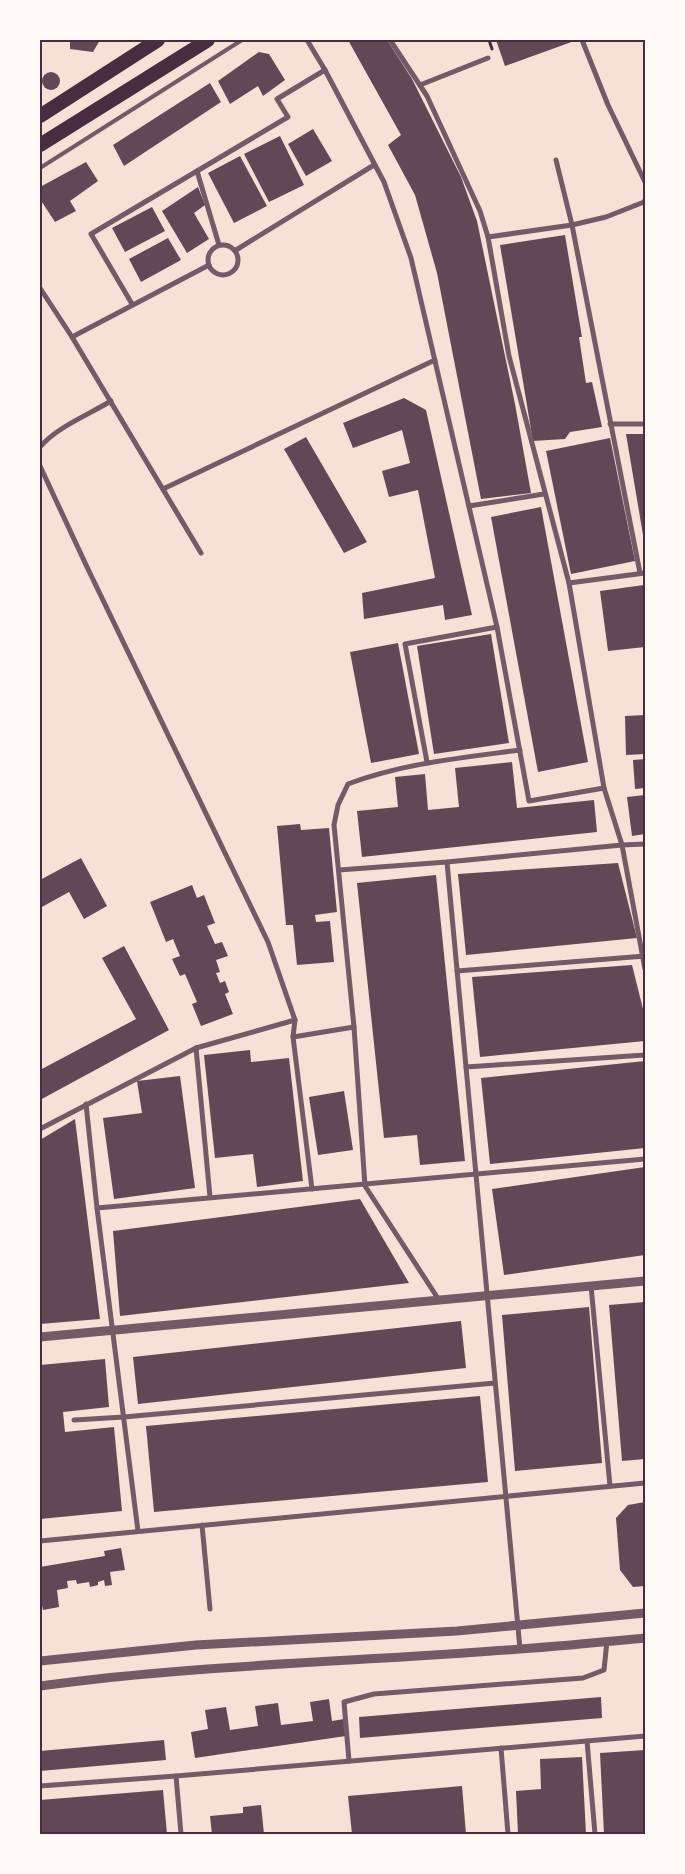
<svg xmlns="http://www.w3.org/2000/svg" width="685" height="1874" font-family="'Golos Text',sans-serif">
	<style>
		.building { fill: #644757 }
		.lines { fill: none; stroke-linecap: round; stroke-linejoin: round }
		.path { stroke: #4a2c40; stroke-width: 3 }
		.service { stroke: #755966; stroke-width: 4 }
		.minor { stroke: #755966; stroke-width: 5 }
		.tertiary { stroke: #755966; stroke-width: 9 }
		.trunk { stroke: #4a2c40; stroke-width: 14 }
		.neatline { fill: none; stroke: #4a2c40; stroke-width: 2 }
	</style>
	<rect width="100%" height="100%" fill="#f7e1d7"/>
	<!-- building -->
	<g class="building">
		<polygon points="70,40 100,40 93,52 70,49"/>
		<polygon points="348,40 387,40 412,79 461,177 477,221 515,404 531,493 481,499 437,273 415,195 388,145 401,135"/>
		<polygon points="496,40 577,40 505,66"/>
		<polygon points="259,52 269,54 285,80 263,96 258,86 230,104 218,81"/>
		<circle cx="51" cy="81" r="9"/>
		<polygon points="210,83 221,102 124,166 113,145"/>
		<polygon points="313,129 332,161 306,176 288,144"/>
		<polygon points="280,136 304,185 269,202 244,154"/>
		<polygon points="240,156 267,206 234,223 208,173"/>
		<polygon points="86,162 98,181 70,201 76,211 55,222 40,199 40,187"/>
		<polygon points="198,187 205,205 194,213 209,239 187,253 162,211"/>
		<polygon points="152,207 165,231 125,252 112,228"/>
		<polygon points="565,235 582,337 579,337 586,383 592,382 602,427 570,432 565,439 533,441 500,245"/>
		<polygon points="168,238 181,260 141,282 129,259"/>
		<polygon points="404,398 426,410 472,615 445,620 443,605 364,619 362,593 435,578 418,490 389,497 382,471 410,463 402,430 353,448 343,423"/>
		<polygon points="626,434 645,434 645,541 644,541"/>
		<polygon points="306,437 367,542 344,553 284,449"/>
		<polygon points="610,438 635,561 571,574 546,451"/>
		<polygon points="541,507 588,762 538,772 491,517"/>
		<polygon points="644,585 645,647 608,651 600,591"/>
		<polygon points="491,634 509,743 434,754 417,646"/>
		<polygon points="398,643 419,754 371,763 350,652"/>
		<polygon points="645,715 645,754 626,755 625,716"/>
		<polygon points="645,759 645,788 635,789 633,760"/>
		<polygon points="512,762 517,808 594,800 597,832 362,857 357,811 398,807 395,777 425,774 428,810 459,807 455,768"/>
		<polygon points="645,795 645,834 632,836 627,797"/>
		<polygon points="300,824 301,830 329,828 337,912 315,915 316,922 330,921 334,962 297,965 293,925 286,925 277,826"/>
		<polygon points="81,858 107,906 84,919 69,892 40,908 40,880"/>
		<polygon points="618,863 637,938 466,955 458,874"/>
		<polygon points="436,875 465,1161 420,1165 417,1135 384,1138 357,883"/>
		<polygon points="192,885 197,898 204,895 215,923 207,926 215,944 222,942 228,956 216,960 220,972 216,973 220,983 225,981 229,992 225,994 233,1014 201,1026 192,1004 197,1002 185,974 180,976 172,959 180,956 173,939 166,942 150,902"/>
		<polygon points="124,946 169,1030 40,1100 40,1070 136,1019 102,958"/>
		<polygon points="632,965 645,1017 645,1041 480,1057 472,977"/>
		<polygon points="250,1050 251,1062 289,1058 303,1181 257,1187 253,1154 215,1158 204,1055"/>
		<polygon points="645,1061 645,1148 490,1164 481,1078"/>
		<polygon points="180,1076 195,1188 114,1199 103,1118 142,1113 137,1081"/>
		<polygon points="344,1091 353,1150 318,1155 309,1097"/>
		<polygon points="75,1119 100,1319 40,1324 40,1140"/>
		<polygon points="645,1167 645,1255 504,1275 492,1189"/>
		<polygon points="360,1199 409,1283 120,1316 113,1231"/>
		<polygon points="645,1302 645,1459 622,1461 609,1305"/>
		<polygon points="589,1307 602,1463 515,1471 502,1315"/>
		<polygon points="461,1321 466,1368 138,1404 133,1357"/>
		<polygon points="105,1359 109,1407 63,1412 65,1432 114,1427 122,1511 40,1519 40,1365"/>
		<polygon points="480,1396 488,1482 154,1512 146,1426"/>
		<polygon points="645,1502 645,1586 633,1587 620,1570 616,1518 628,1505"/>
		<polygon points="121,1548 125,1570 110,1572 112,1585 105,1586 104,1580 98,1582 98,1585 90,1587 89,1582 77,1584 76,1580 67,1581 68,1588 57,1590 59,1607 43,1610 42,1605 40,1605 40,1567 105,1556 104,1551"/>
		<polygon points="601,1697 602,1718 360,1738 359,1717"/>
		<polygon points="329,1699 332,1721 344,1719 346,1736 195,1758 191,1732 208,1729 205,1710 226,1707 230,1730 258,1726 255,1706 278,1703 281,1725 313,1721 310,1702"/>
		<polygon points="164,1740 166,1760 40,1771 40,1751"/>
		<polygon points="645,1750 645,1834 604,1834 600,1753"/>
		<polygon points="582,1757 586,1834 518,1834 516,1791 541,1789 540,1759"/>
		<polygon points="462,1786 466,1834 352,1834 348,1796"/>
		<polygon points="163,1790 167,1834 40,1834 40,1800"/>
		<polygon points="261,1805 264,1834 212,1834 210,1816 243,1813 243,1807"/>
	</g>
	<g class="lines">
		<!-- path -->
		<polyline class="path" points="489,40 492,49"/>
		<!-- service -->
		<polyline class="service" points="40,168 242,40"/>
		<!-- minor -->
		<g class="minor">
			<polyline points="307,40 325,70 384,182 411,258 497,627 529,801 604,788"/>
			<polyline points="390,40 427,96 480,211 488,237 509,356 569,583 604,788 622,845 645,969"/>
			<polyline points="582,40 608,105 645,182"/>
			<polyline points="420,85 488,58"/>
			<polyline points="556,160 572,225 640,573"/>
			<polyline points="197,171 219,245"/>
			<polyline points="488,237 572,225 606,217 644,202 645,200"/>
			<circle cx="223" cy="260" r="15"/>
			<polyline points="236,250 374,165"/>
			<polyline points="40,288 72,337 201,553"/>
			<polyline points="132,304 91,234 288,117 277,99 325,70"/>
			<polyline points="72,337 209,265"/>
			<polyline points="610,424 645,424"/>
			<path d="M40,447C57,427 88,415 111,401"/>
			<polyline points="40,466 87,567 268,942 295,1020 293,1037 354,1027"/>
			<polyline points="163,489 435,360"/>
			<polyline points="469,506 544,494"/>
			<polyline points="569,583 645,573"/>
			<polyline points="427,762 405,644 497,627"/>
			<polyline points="447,862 520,1649"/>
			<polyline points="339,870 447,862 622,845 645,844"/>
			<polyline points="457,971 645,956"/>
			<polyline points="293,1037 312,1189"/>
			<polyline points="196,1048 210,1197"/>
			<polyline points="466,1067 645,1055"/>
			<polyline points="86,1104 97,1208 138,1531"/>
			<polyline points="40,1129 196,1048 295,1020"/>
			<polyline points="97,1208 645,1159"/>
			<polyline points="591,1286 610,1486"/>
			<path d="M439,1300L365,1186L354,1027L334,825L338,805L348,784C404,763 461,758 520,750"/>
			<polyline points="74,1420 124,1417 495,1383"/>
			<polyline points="202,1525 210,1609"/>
			<polyline points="40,1541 645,1483"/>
			<polyline points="587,1741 595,1834"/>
			<polyline points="501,1748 508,1834"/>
			<polyline points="349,1761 344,1702 374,1694 583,1678 604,1670 607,1641"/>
			<polyline points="176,1776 181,1834"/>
			<polyline points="40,1786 176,1776 645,1736"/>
		</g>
		<!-- tertiary -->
		<g class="tertiary">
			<polyline points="40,1337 645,1281"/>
			<polyline points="40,1661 196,1645 457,1631 645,1613"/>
			<path d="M40,1686C199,1664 360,1662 520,1649C562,1646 603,1642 645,1638"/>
		</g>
		<!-- trunk -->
		<g class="trunk">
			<polyline points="40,116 158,40"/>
			<polyline points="40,145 208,40"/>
		</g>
	</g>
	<!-- border -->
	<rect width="685" height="1874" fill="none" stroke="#fffaf5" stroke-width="82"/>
	<rect x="41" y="41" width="603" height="1792" class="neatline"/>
</svg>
